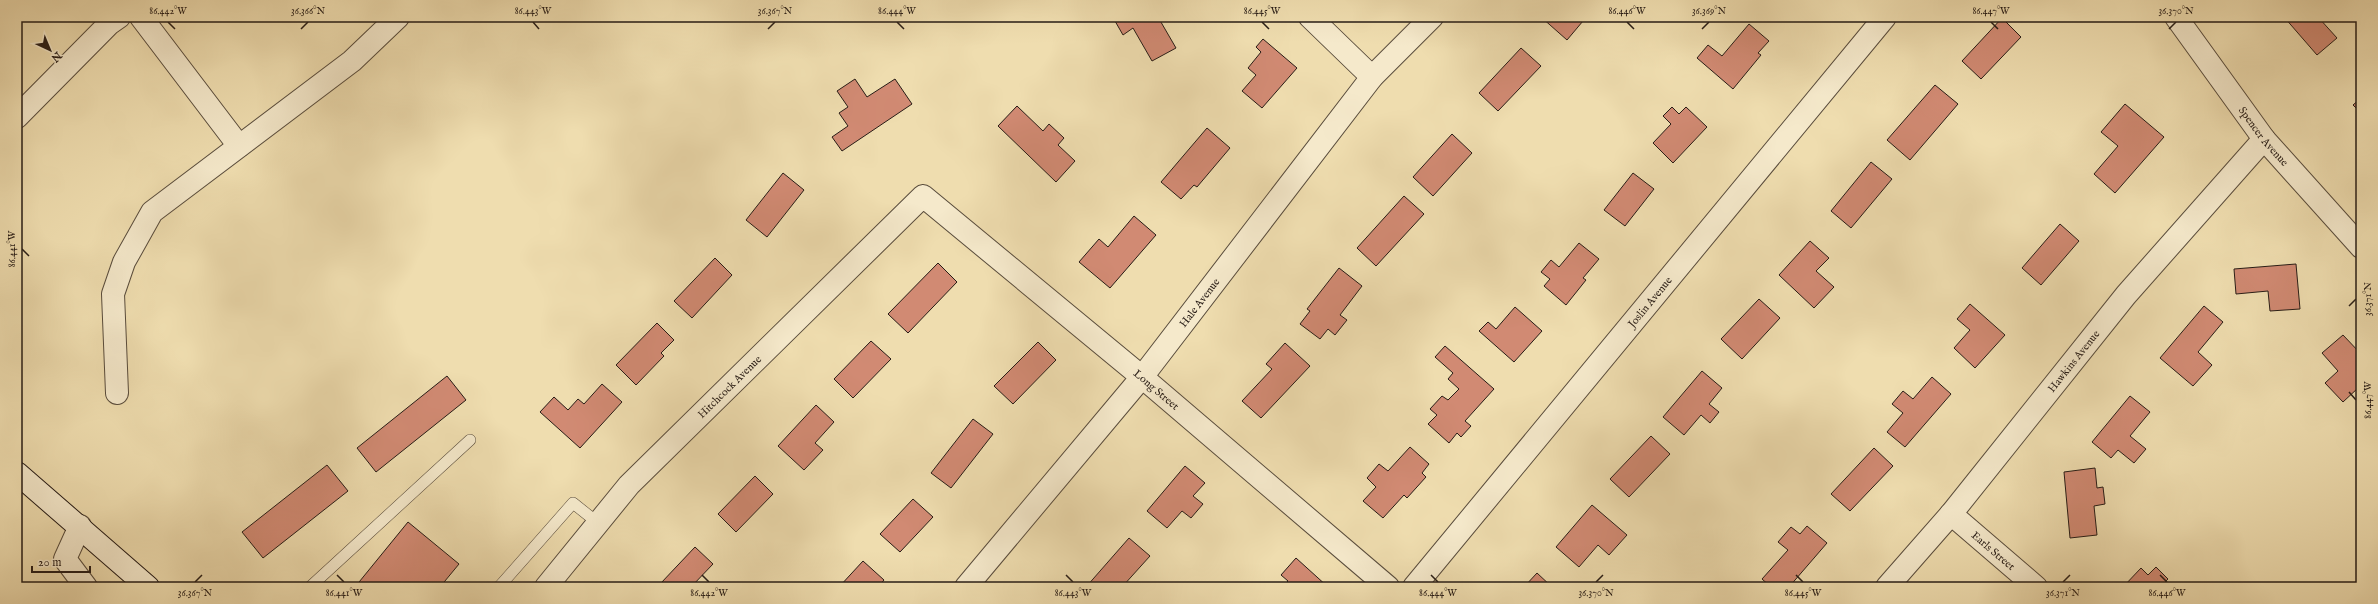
<svg xmlns="http://www.w3.org/2000/svg" width="2378" height="604" font-family="'IM FELL English',serif">
	<style>
		.building { fill: #d18a73; stroke: #271c16 }
		.lines { fill: none; stroke-linecap: round; stroke-linejoin: round }
		.lane-casing { stroke: #594c3c; stroke-width: 12 }
		.street-casing { stroke: #594c3c; stroke-width: 24 }
		.secondary-casing { stroke: #271c16; stroke-width: 24 }
		.lane { stroke: #f5e9cb; stroke-width: 11 }
		.street { stroke: #f5e9cb; stroke-width: 22 }
		.secondary { stroke: #f5e9cb; stroke-width: 22 }
		.ticks { fill: none; stroke: #271c16; stroke-width: 1.5 }
		.labels { text-anchor: middle; stroke-width: 4; stroke-linejoin: round; paint-order: stroke }
		.street-label { font-size: 11px; fill: #271c16; stroke: #f5e9cb }
		.neatline { fill: none; stroke: #271c16; stroke-width: 1.5 }
		.ticks-label { font-size: 10px; text-anchor: middle; fill: #271c16 }
	</style>
	<rect width="100%" height="100%" fill="#efddaf"/>
	<filter id="stains"><feTurbulence type="fractalNoise" baseFrequency=".005" numOctaves="4"/><feColorMatrix values="0 0 0 0 .2 0 0 0 0 .09 0 0 0 0 .02 0 0 0 .5 -.17"/></filter>
	<radialGradient id="worn" r=".72"><stop offset=".6" stop-color="#630" stop-opacity="0"/><stop offset="1" stop-color="#630" stop-opacity=".3"/></radialGradient>
	<!-- building -->
	<g class="building">
		<polygon points="1122,17 1158,17 1176,48 1152,61 1133,28 1123,35 1115,21"/>
		<polygon points="1541,17 1577,17 1583,21 1567,40"/>
		<polygon points="2284,17 2318,17 2337,38 2317,55"/>
		<polygon points="2002,18 2021,37 1981,79 1962,61"/>
		<polygon points="1749,24 1769,41 1758,53 1761,55 1733,89 1697,58 1708,45 1722,56"/>
		<polygon points="1263,39 1297,68 1262,108 1242,91 1256,75 1248,68 1261,52 1256,47"/>
		<polygon points="1521,48 1541,66 1498,111 1479,93"/>
		<polygon points="855,79 867,97 895,79 912,104 842,151 832,137 848,126 839,113 848,107 837,91"/>
		<polygon points="1935,85 1958,104 1910,160 1887,140"/>
		<polygon points="2361,98 2361,113 2353,105"/>
		<polygon points="2125,104 2164,137 2115,193 2094,174 2118,146 2101,132"/>
		<polygon points="1017,106 1043,131 1049,124 1064,138 1058,145 1075,161 1056,182 998,126"/>
		<polygon points="1672,107 1679,114 1686,107 1707,127 1673,163 1653,143 1671,124 1663,116"/>
		<polygon points="1207,128 1230,148 1197,187 1194,185 1181,199 1161,182"/>
		<polygon points="1452,134 1472,153 1433,196 1413,177"/>
		<polygon points="1871,162 1892,179 1851,228 1831,211"/>
		<polygon points="783,173 804,190 767,237 746,220"/>
		<polygon points="1633,173 1654,189 1625,226 1604,210"/>
		<polygon points="1404,196 1424,214 1376,266 1357,248"/>
		<polygon points="1134,216 1156,235 1110,288 1079,262 1099,239 1108,247"/>
		<polygon points="2060,224 2079,241 2041,285 2022,268"/>
		<polygon points="1810,241 1829,258 1816,271 1834,287 1814,308 1779,275"/>
		<polygon points="1579,243 1599,259 1583,278 1586,280 1566,305 1544,286 1550,279 1541,272 1551,260 1559,267"/>
		<polygon points="715,258 732,275 692,318 674,301"/>
		<polygon points="938,263 957,282 908,333 888,314"/>
		<polygon points="2296,264 2300,309 2270,311 2268,291 2236,294 2234,269"/>
		<polygon points="1339,268 1362,286 1340,315 1347,320 1335,335 1328,329 1320,339 1300,324 1310,311 1307,309"/>
		<polygon points="1759,299 1780,318 1742,359 1721,339"/>
		<polygon points="1970,304 2005,335 1975,368 1954,348 1970,330 1957,319"/>
		<polygon points="2204,306 2223,322 2198,352 2212,365 2193,386 2160,358"/>
		<polygon points="1515,307 1542,331 1514,362 1479,331 1488,322 1496,329"/>
		<polygon points="657,323 674,340 661,353 664,356 636,385 616,365"/>
		<polygon points="2343,335 2361,354 2361,391 2358,388 2343,402 2325,383 2338,371 2322,353"/>
		<polygon points="871,341 891,359 853,398 834,379"/>
		<polygon points="1038,342 1056,360 1013,404 994,386"/>
		<polygon points="1285,343 1310,366 1261,418 1242,401 1272,369 1266,364"/>
		<polygon points="1445,346 1494,389 1465,421 1471,426 1461,437 1457,433 1449,443 1428,424 1437,415 1430,409 1442,396 1448,400 1459,389 1448,379 1453,373 1435,357"/>
		<polygon points="1702,371 1722,388 1709,404 1719,412 1710,423 1701,415 1684,435 1663,417"/>
		<polygon points="447,376 466,400 376,472 357,448"/>
		<polygon points="1932,377 1951,394 1905,447 1887,432 1903,413 1892,404 1903,391 1913,399"/>
		<polygon points="602,384 622,402 580,448 540,412 554,397 568,410 578,399 584,404"/>
		<polygon points="2130,396 2150,412 2130,436 2146,449 2134,463 2118,450 2111,458 2092,442"/>
		<polygon points="816,405 834,422 815,443 823,450 804,470 778,446"/>
		<polygon points="973,419 993,434 951,488 931,473"/>
		<polygon points="1651,436 1670,454 1629,497 1610,479"/>
		<polygon points="1410,447 1429,464 1422,473 1426,477 1407,498 1404,495 1383,518 1363,501 1376,487 1367,478 1379,464 1388,471"/>
		<polygon points="1874,448 1893,466 1850,511 1831,494"/>
		<polygon points="327,465 348,491 263,558 242,532"/>
		<polygon points="1185,466 1205,483 1193,496 1203,504 1191,518 1182,511 1167,528 1147,511"/>
		<polygon points="2095,468 2097,488 2103,487 2105,504 2094,506 2097,535 2070,538 2064,472"/>
		<polygon points="755,476 773,494 736,532 718,514"/>
		<polygon points="913,499 933,517 900,552 880,534"/>
		<polygon points="1592,505 1627,535 1609,555 1598,545 1579,567 1556,547"/>
		<polygon points="408,522 459,564 440,587 355,587"/>
		<polygon points="1807,526 1827,543 1789,587 1771,587 1762,579 1788,550 1778,542 1791,527 1800,534"/>
		<polygon points="1129,538 1150,556 1122,587 1086,587"/>
		<polygon points="695,547 713,564 691,587 666,587 661,583"/>
		<polygon points="1296,558 1328,587 1282,587 1288,581 1281,575"/>
		<polygon points="863,561 884,580 878,587 839,587"/>
		<polygon points="2156,567 2168,579 2162,585 2164,587 2123,587 2141,568 2148,575"/>
		<polygon points="1537,573 1552,587 1524,587"/>
	</g>
	<g class="lines">
		<!-- lane casing -->
		<g class="lane-casing">
			<g id="lane">
				<polyline points="310,587 470,440"/>
				<polyline points="499,587 573,503 598,523"/>
			</g>
		</g>
		<!-- street casing -->
		<g class="street-casing">
			<g id="street">
				<polyline points="141,17 239,146"/>
				<polyline points="1310,17 1372,77"/>
				<path id="s1" d="M2176,17L2264,139L2361,247"/>
				<polyline points="17,117 109,24 119,17"/>
				<polyline points="117,393 113,294 124,262 152,212 352,61 398,17"/>
				<path id="s2" d="M1951,514L2036,587"/>
				<polyline points="80,526 65,559 86,587"/>
				<path id="s3" d="M546,587L629,485L923,196L1142,377L1388,587"/>
				<path id="s4" d="M966,587L1142,377L1372,77L1432,17"/>
				<path id="s5" d="M1414,587L1885,17"/>
				<path id="s6" d="M1887,587L1951,514L2126,295L2264,139"/>
			</g>
		</g>
		<!-- secondary casing -->
		<g class="secondary-casing">
			<polyline id="secondary" points="17,473 148,587"/>
		</g>
		<!-- lane -->
		<use href="#lane" class="lane"/>
		<!-- street -->
		<use href="#street" class="street"/>
		<!-- secondary -->
		<use href="#secondary" class="secondary"/>
	</g>
	<!-- ticks -->
	<path class="ticks" d="M168,22L175,29M533,22L539,29M897,22L904,29M1262,22L1269,29M1627,22L1634,29M1991,22L1998,29M301,29L308,22M768,29L775,22M1702,29L1709,22M2169,29L2176,22M22,249L29,256M2349,306L2356,299M2349,392L2356,400M337,575L344,582M702,575L709,582M1066,575L1073,582M1431,575L1438,582M1796,575L1803,582M2160,575L2167,582M195,582L202,575M1596,582L1603,575M2063,582L2070,575"/>
	<g class="labels">
		<!-- street labels -->
		<g class="street-label">
			<text dy="4" stroke="none"><textPath href="#s1" startOffset="148">Spencer Avenue</textPath></text>
			<text dy="4" stroke="none"><textPath href="#s4" startOffset="368">Hale Avenue</textPath></text>
			<text dy="4" stroke="none"><textPath href="#s5" startOffset="370">Joslin Avenue</textPath></text>
			<text dy="4" stroke="none"><textPath href="#s6" startOffset="293">Hawkins Avenue</textPath></text>
			<text dy="4" stroke="none"><textPath href="#s3" startOffset="272">Hitchcock Avenue</textPath></text>
			<text dy="4" stroke="none"><textPath href="#s3" startOffset="847">Long Street</textPath></text>
			<text dy="4" stroke="none"><textPath href="#s2" startOffset="56">Earls Street</textPath></text>
		</g>
	</g>
	<!-- margin -->
	<rect width="2378" height="604" fill="none" stroke="#efddaf" stroke-width="44"/>
	<!-- north arrow -->
	<g transform="translate(50 50) rotate(136)" stroke="#f5e9cb" stroke-width="3" paint-order="stroke">
	<path d="M0-3L7 15L0 10L-7 15Z" fill="#271c16"/>
	<text y="-6" font-size="11" font-weight="bold" text-anchor="middle" fill="#271c16">N</text>
	</g>
	<!-- scale -->
	<path d="M32 566v6h58v-6" fill="none" stroke="#271c16" stroke-width="2"/>
	<text x="38" y="566" font-size="12" fill="#271c16" stroke="#f5e9cb" stroke-width="3" paint-order="stroke">20 m</text>
	<rect x="22" y="22" width="2334" height="560" class="neatline"/>
	<g class="ticks-label">
		<text x="168" y="14">86.442°W</text>
		<text x="308" y="14">36.366°N</text>
		<text x="533" y="14">86.443°W</text>
		<text x="775" y="14">36.367°N</text>
		<text x="897" y="14">86.444°W</text>
		<text x="1262" y="14">86.445°W</text>
		<text x="1627" y="14">86.446°W</text>
		<text x="1709" y="14">36.369°N</text>
		<text x="1991" y="14">86.447°W</text>
		<text x="2176" y="14">36.370°N</text>
		<text transform="translate(11 249) rotate(-90)" y="4">86.441°W</text>
		<text transform="translate(2367 299) rotate(-90)" y="4">36.371°N</text>
		<text transform="translate(2367 400) rotate(-90)" y="4">86.447°W</text>
		<text x="195" y="596">36.367°N</text>
		<text x="344" y="596">86.441°W</text>
		<text x="709" y="596">86.442°W</text>
		<text x="1073" y="596">86.443°W</text>
		<text x="1438" y="596">86.444°W</text>
		<text x="1596" y="596">36.370°N</text>
		<text x="1803" y="596">86.445°W</text>
		<text x="2063" y="596">36.371°N</text>
		<text x="2167" y="596">86.446°W</text>
	</g>
	<rect width="100%" height="100%" filter="url(#stains)"/>
	<rect width="100%" height="100%" fill="url(#worn)"/>
</svg>
